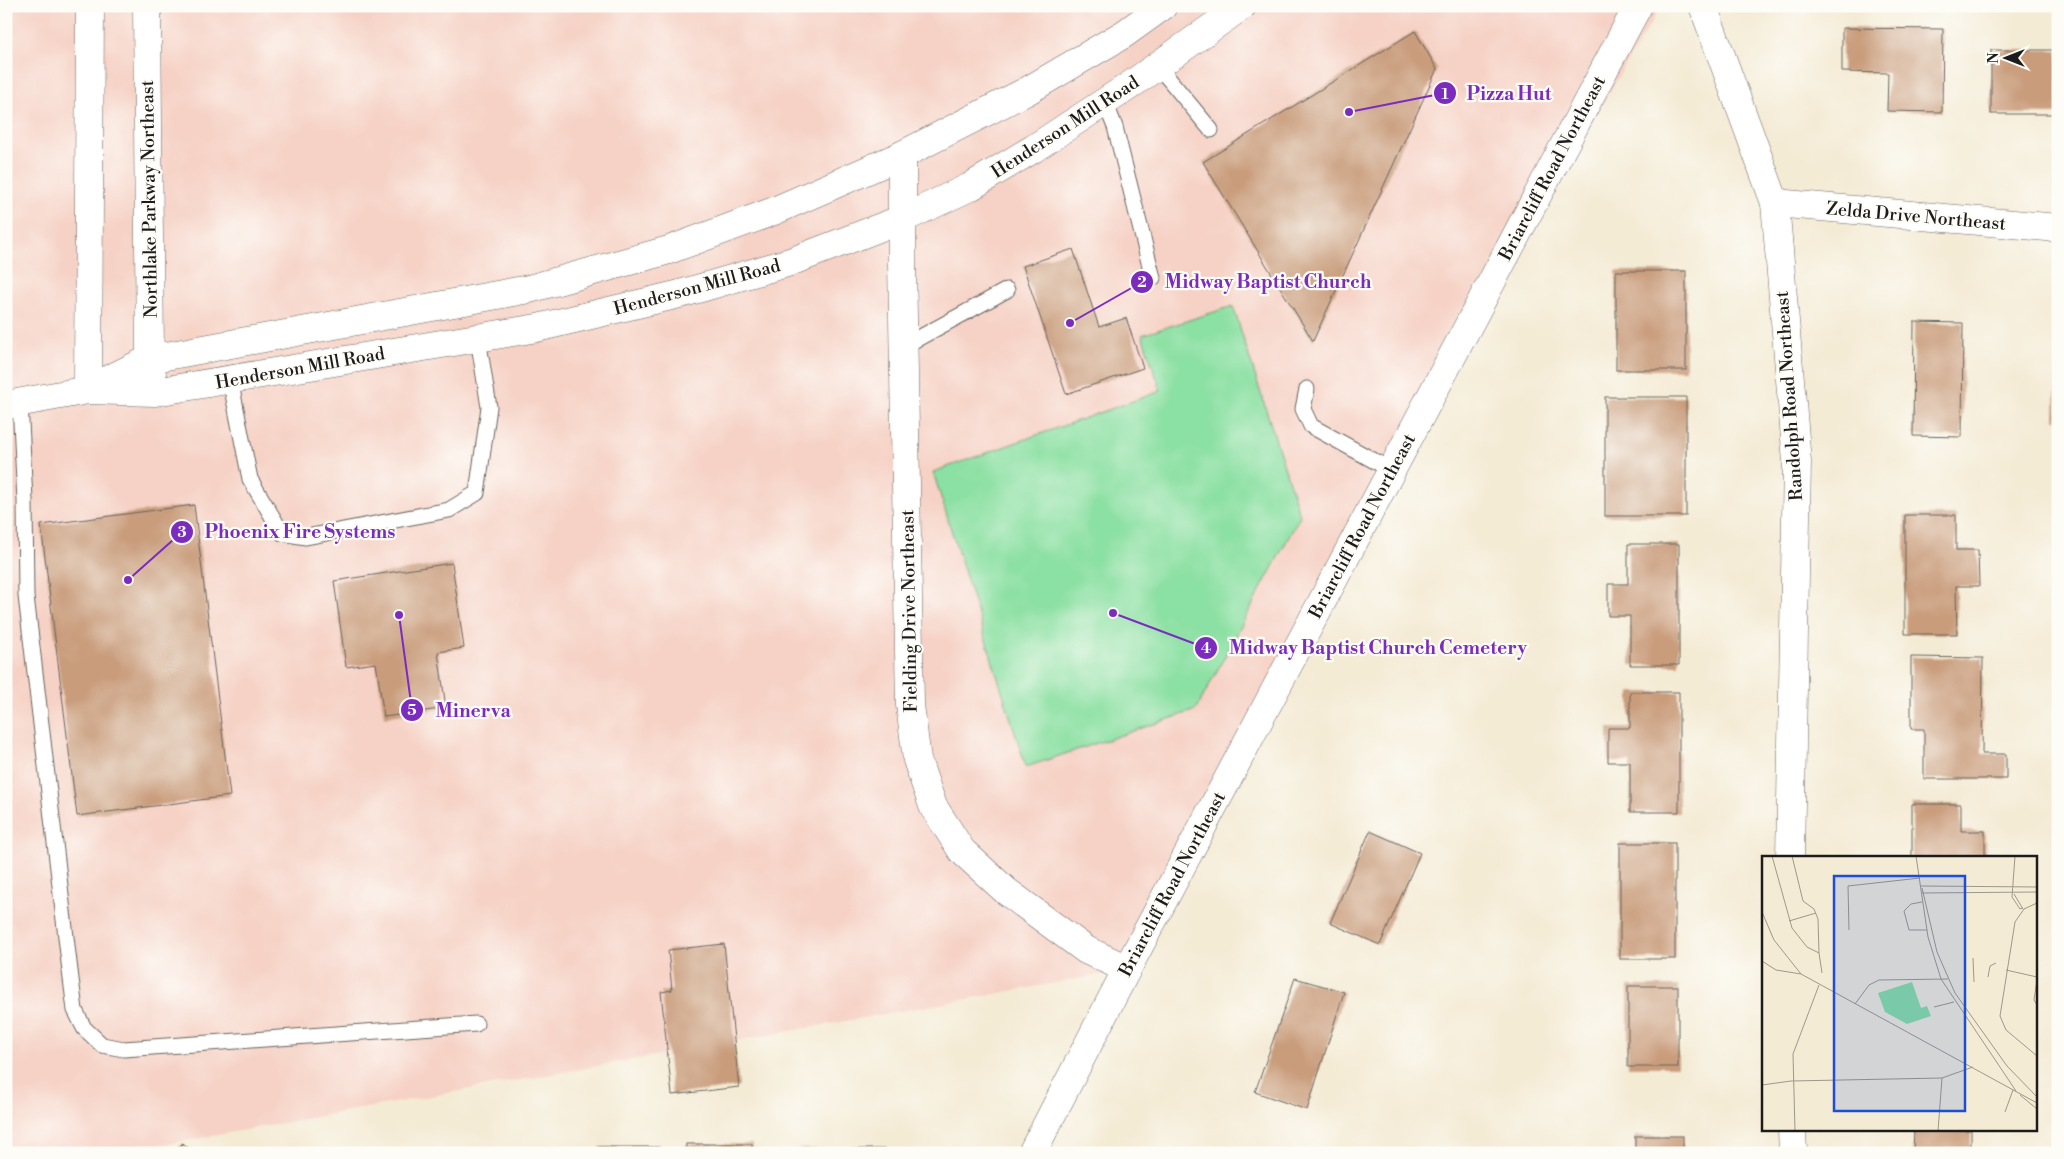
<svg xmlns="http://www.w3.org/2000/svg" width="2064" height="1159" font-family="'Libre Bodoni',serif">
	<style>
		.built { fill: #f6d1c5 }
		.green { fill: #8be0a3; stroke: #547e60 }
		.building { fill: #c99c7b }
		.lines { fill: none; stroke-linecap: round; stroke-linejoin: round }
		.lane-casing { stroke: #68645d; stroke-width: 17 }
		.street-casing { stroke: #68645d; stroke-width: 29 }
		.secondary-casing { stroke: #68645d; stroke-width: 29 }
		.lane { stroke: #fff; stroke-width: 15 }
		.street { stroke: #fff; stroke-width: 28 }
		.secondary { stroke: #fff; stroke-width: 28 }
		.labels { text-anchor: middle; stroke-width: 4.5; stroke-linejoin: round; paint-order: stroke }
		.street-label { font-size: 18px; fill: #1c1c1c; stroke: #fdfcf7 }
		.inset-road { fill: none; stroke: #9e988b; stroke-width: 1 }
		.view { fill: #1d4ed8; fill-opacity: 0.15; stroke: #1d4ed8; stroke-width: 2.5 }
		.inset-edge { fill: none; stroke: #1c1c1c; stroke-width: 2.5 }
		.leader { fill: none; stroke: #7b2cbf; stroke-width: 2 }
		.callout-dot { fill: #7b2cbf; stroke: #fdfcf7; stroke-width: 2 }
		.mark-label { font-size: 15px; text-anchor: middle; font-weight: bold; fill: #fff }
		.callout-label { font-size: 19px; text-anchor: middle; font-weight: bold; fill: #7b2cbf; stroke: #fdfcf7; stroke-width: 4.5; stroke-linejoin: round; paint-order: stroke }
	</style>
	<rect width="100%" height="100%" fill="#fdfcf7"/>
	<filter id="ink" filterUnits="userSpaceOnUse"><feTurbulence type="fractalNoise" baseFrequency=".02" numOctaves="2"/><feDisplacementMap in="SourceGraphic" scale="10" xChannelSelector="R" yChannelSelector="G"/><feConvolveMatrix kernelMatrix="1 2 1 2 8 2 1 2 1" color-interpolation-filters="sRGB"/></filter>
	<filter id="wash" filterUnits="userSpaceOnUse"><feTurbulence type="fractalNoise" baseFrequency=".0096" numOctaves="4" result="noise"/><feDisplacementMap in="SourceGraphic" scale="20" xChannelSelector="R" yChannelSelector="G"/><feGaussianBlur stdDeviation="1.12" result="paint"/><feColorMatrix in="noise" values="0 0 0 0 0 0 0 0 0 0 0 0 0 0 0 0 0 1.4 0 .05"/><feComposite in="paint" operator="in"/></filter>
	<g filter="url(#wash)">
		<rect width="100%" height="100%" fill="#f4ebd5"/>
		<!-- built -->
		<polygon class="built" points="6,6 1661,6 1532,221 1127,970 118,1153 6,1153"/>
		<!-- green -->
		<polygon class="green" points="1233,306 1300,516 1196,710 1026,767 933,472 1161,391 1142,335"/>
		<g id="blocks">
			<!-- building -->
			<g class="building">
				<polygon points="1842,28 1943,29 1942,112 1887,111 1888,73 1842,72"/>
				<polygon points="1415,31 1437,69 1313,341 1203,162"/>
				<rect x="1991" y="50" width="67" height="64"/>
				<polygon points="1073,249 1099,327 1126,318 1143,368 1066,394 1023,266"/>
				<rect x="1616" y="271" width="70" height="99"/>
				<polygon points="1914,322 1963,323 1962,437 1913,436"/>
				<polygon points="2056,365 2058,365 2058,419 2055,419"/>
				<rect x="1605" y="397" width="81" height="119"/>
				<polygon points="194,505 230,796 77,816 41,525"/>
				<polygon points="1905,515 1956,515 1956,550 1978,550 1979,586 1956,586 1957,634 1905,634"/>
				<polygon points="1628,544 1679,544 1679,665 1630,665 1630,616 1608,616 1608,584 1628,584"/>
				<polygon points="452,563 464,648 438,652 446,708 384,717 376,663 346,667 334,581"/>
				<polygon points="1911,657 1983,658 1982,754 2006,754 2006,779 1924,779 1924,729 1911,729"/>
				<polygon points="1630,692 1679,692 1679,812 1630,812 1630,762 1608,762 1608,728 1630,728"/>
				<polygon points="1912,804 1961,804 1961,831 1985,831 1985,858 1912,858"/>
				<polygon points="1370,831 1420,853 1380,945 1330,923"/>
				<rect x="1620" y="843" width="55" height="116"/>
				<polygon points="724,944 739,1087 672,1095 661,992 672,990 668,950"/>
				<polygon points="1295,978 1344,992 1307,1110 1255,1092"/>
				<rect x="1628" y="986" width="50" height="81"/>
				<polygon points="1914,1130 1971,1130 1971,1153 1913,1153"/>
				<rect x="1635" y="1136" width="48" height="17"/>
				<polygon points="183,1143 193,1153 173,1153"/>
				<rect x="686" y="1144" width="66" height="9"/>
				<rect x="599" y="1147" width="61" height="6"/>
				<rect x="797" y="1149" width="87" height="4"/>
			</g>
		</g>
	</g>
	<g filter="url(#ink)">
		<use href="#blocks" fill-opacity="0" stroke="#68645d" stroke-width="1"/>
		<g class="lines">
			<!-- lane casing -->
			<g class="lane-casing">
				<g id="lane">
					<polyline points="1158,66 1211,130"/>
					<polyline points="1105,102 1115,127 1153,278"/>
					<polyline points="904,346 1007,290"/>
					<polyline points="230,379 250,479 282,533 306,537 449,510 477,493 489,407 478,338"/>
					<polyline points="1307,389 1303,409 1311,426 1391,470"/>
					<polyline points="20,402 25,500 26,596 70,971 75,1010 84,1028 102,1045 124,1049 476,1024"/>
				</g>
			</g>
			<!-- street casing -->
			<g class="street-casing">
				<g id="street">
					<polyline points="1703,6 1775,203 1797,462 1790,858"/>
					<polyline points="902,155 902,263 910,705 917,760 933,806 962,851 1006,891 1086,950 1127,969"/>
					<polyline points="1775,203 2058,228"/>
					<polyline points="1792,1130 1793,1153"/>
				</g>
			</g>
			<!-- secondary casing -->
			<g class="secondary-casing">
				<g id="secondary">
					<polyline points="147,6 150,359 152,375"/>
					<polyline points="91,388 150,359 529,289 669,250 774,211 902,155 1027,91 1124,34 1163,6"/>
					<polyline points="88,390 90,6"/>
					<polyline points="6,405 88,390 155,392 537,328 680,294 790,262 902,219 970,187 1033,149 1129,86 1242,6"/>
					<polyline points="1032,1153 1127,969 1638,6"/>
				</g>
			</g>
			<!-- lane -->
			<use href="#lane" class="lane"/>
			<!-- street -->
			<use href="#street" class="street"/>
			<!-- secondary -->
			<use href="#secondary" class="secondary"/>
		</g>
	</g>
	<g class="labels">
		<!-- street labels -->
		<g class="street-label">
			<text transform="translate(1065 127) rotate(-33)" y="6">Henderson Mill Road</text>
			<text transform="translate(1552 168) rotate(-62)" y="6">Briarcliff Road Northeast</text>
			<text transform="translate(149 199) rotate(-91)" y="6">Northlake Parkway Northeast</text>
			<text transform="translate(1916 216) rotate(5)" y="6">Zelda Drive Northeast</text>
			<text transform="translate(697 287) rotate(-15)" y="6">Henderson Mill Road</text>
			<text transform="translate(300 368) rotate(-10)" y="6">Henderson Mill Road</text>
			<text transform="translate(1789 396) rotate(-94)" y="6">Randolph Road Northeast</text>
			<text transform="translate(1362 526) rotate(-62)" y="6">Briarcliff Road Northeast</text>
			<text transform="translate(909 611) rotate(-91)" y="6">Fielding Drive Northeast</text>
			<text transform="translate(1172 884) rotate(-62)" y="6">Briarcliff Road Northeast</text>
		</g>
	</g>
	<!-- overview -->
	<g transform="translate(1762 856)">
		<rect width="275" height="275" fill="#f4ebd5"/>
		<path d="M150,126L159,152L165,150L169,160L145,168L123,156L116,137Z" fill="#8be0a3"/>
		<path class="inset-road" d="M10,0L30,72L45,91L57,97L56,63L52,53L41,45L30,0M154,0L166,81L179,123L254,235M253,0L250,41L258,53L261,52M159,30L275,31M160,32L175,96L193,137L245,210L275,241M160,37L275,36M252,38L261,53M160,46L149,48L142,55L147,74H165M275,47L262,53L253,66L238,160L244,174L275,200M0,56L12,84L39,118L275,247M27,65L54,57M87,74L86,30L158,22M57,97L60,117M211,102L212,126M0,105L14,114L39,118M244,114L275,121M226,121L228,110L234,107M275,124L272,144L275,149M93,148L107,129L117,124L186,123M172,151L192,146M0,229L29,225L180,222L211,211M258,239L275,253M243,256L251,234M33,275L31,198L57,129M176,275L180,222"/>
		<path class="view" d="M72,20H203V255H72Z"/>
		<rect width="275" height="275" class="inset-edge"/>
	</g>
	<!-- callouts -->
	<path class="leader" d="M1349 112L1445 93M1070 323L1142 282M128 580L182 532M1113 613L1206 648M399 615L412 710"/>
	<g class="callout-dot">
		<circle cx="1349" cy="112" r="5"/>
		<circle cx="1070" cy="323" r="5"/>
		<circle cx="128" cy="580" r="5"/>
		<circle cx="1113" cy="613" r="5"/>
		<circle cx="399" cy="615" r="5"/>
		<circle cx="1445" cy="93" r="12"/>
		<circle cx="1142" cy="282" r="12"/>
		<circle cx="182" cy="532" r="12"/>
		<circle cx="1206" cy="648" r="12"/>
		<circle cx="412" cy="710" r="12"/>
	</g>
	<g class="mark-label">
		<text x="1445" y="99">1</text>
		<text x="1142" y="287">2</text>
		<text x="182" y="537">3</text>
		<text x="1206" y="653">4</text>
		<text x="412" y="715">5</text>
	</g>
	<g class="callout-label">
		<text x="1509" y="100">Pizza Hut</text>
		<text x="1268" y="288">Midway Baptist Church</text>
		<text x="300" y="538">Phoenix Fire Systems</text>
		<text x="1378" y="654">Midway Baptist Church Cemetery</text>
		<text x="473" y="717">Minerva</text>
	</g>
	<!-- margin -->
	<rect width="2064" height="1159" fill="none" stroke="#fdfcf7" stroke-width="25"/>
	<!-- north arrow -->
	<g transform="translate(2006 58) rotate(270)" stroke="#fdfcf7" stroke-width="4" paint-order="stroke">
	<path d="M0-4L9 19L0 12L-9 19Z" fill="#1c1c1c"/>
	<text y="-8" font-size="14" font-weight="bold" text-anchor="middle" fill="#1c1c1c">N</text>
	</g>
</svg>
